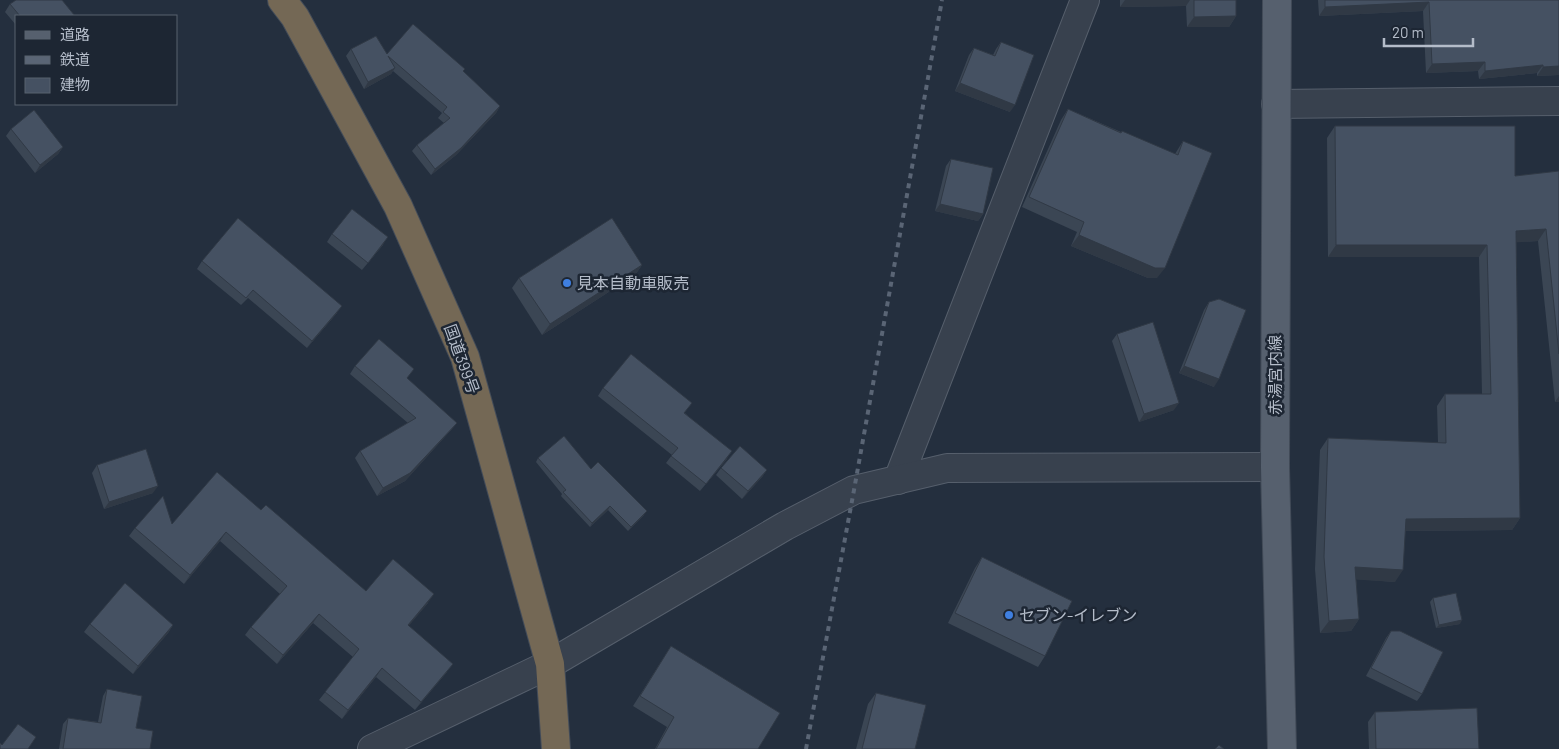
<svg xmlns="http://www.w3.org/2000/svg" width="1559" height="749" font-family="Barlow,'Noto Sans JP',sans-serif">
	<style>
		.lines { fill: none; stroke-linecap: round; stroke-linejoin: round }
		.minor-casing { stroke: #565f6c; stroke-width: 30 }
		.major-casing { stroke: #414a57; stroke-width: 30 }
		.highway-casing { stroke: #434c59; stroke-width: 30 }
		.minor { stroke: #38414e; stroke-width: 28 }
		.major { stroke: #56606e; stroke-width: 28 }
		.highway { stroke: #746855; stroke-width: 28 }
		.rail { stroke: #5a6575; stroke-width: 4; stroke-dasharray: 5 5; stroke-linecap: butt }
		.wall { fill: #3b4654 }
		.shaded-wall { fill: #303945 }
		.building { fill: #455162; stroke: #303945 }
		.shop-dot { fill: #3f7fe0; stroke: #1d2633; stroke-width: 2 }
		.labels { text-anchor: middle; stroke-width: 5; stroke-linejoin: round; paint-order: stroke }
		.poi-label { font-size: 16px; fill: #b4bcc9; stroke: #1d2633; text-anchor: start }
		.street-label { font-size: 16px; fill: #b4bcc9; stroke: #1d2633 }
	</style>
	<rect width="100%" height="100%" fill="#242f3e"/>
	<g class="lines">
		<!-- minor casing -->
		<g class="minor-casing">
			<g id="minor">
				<polyline points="1276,104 1559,101"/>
				<polyline points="898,480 1085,0"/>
				<polyline points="372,749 550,664 785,526 854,490 947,468 1275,467"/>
			</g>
		</g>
		<!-- major casing -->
		<g class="major-casing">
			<polyline id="major" points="1277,0 1275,467 1282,749"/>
		</g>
		<!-- highway casing -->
		<g class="highway-casing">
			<polyline id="highway" points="282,0 295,17 398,206 465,357 550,664 556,749"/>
		</g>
		<!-- minor -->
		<use href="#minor" class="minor"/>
		<!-- major -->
		<use href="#major" class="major"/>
		<!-- highway -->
		<use href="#highway" class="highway"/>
		<!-- rail -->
		<polyline class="rail" points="806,749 854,490 942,0"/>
	</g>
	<!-- wall -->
	<g class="wall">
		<polygon points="1120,0 1236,0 1236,16 1229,27 1187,27 1186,6 1120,7"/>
		<polygon points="1318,0 1559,0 1559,75 1537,76 1537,73 1479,79 1478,71 1426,73 1423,11 1319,16"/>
		<polygon points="10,4 75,16 16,16 16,25 5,12"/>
		<polygon points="1001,42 1010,112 955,91 969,55 974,48 993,55 996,49"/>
		<polygon points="351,49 387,54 463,71 500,106 496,113 456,155 431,175 412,151 417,145 444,123 438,118 442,113 393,71 391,74 364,89 346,56"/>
		<polygon points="1068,109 1121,132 1175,154 1183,141 1157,278 1148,278 1071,246 1077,232 1022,207 1061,120"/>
		<polygon points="1335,126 1515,176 1559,171 1559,402 1555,402 1538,241 1516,242 1520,518 1512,530 1405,531 1395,582 1356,579 1359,619 1351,631 1320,633 1315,569 1320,450 1328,438 1438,443 1437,406 1445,394 1482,394 1479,257 1328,257 1327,138"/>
		<polygon points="11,129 63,147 58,154 35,173 6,136"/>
		<polygon points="951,159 983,214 978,221 935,211 946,166"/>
		<polygon points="332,234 383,245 362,270 327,242"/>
		<polygon points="202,261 337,313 307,348 248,298 241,305 197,269"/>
		<polygon points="642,265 635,275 542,335 512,288 519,278"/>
		<polygon points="1209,302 1214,387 1179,373 1204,310"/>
		<polygon points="1117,334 1174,410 1139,422 1112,341"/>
		<polygon points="355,366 407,379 457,423 451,430 405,481 377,496 355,458 360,451 408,423 350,374"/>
		<polygon points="603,388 685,413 727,459 700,491 666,463 672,455 598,396"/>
		<polygon points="538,458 591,469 644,515 628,531 608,510 590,527 561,496 562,494 536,462"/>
		<polygon points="97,465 153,493 104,509 92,473"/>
		<polygon points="721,468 767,470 762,477 742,499 716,475"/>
		<polygon points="261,510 366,591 428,603 408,626 447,672 415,710 376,677 342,719 319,700 353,657 313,623 277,664 245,635 251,627 280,594 220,541 184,584 129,536 135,528 172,524"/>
		<polygon points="982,557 1045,656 1038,667 948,623 975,568"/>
		<polygon points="1433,598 1460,624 1436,628 1430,602"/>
		<polygon points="90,624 173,625 168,633 133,674 84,632"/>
		<polygon points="1391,631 1422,694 1417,701 1366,676 1386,638"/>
		<polygon points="671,646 758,749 655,749 667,727 633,706"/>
		<polygon points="107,689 136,728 150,749 59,749 63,724 68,718 98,722 103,696"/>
		<polygon points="876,693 915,749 856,749 868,704"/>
		<polygon points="1375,712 1479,749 1369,749 1368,722"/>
	</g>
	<!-- shaded-wall -->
	<g class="shaded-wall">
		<polygon points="1125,0 1190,0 1186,6 1120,7"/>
		<polygon points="1429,2 1423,11 1319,16 1325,7"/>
		<polygon points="1236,16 1229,27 1187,27 1194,17"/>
		<polygon points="1485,62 1478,71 1426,73 1432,64"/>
		<polygon points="1543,65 1537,73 1479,79 1485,71"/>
		<polygon points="1559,66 1559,75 1537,76 1543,67"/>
		<polygon points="395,68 391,74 364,89 368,82"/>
		<polygon points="960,83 1015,105 1010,112 955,91"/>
		<polygon points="500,106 496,113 456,155 431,175 435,169"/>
		<polygon points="63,147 58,154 35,173 40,165"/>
		<polygon points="940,204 983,214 978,221 935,211"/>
		<polygon points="1546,229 1538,241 1507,243 1516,231"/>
		<polygon points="1079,235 1165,268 1157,278 1148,278 1071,246"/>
		<polygon points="388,237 383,245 362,270 368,263"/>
		<polygon points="1336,245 1487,245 1479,257 1328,257"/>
		<polygon points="642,265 635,275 542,335 550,324"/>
		<polygon points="342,306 337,313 307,348 312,341"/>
		<polygon points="1184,366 1219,379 1214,387 1179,373"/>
		<polygon points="1559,396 1559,402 1555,402"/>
		<polygon points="1179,403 1174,410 1139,422 1144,414"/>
		<polygon points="457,423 451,430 405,481 377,496 383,488"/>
		<polygon points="732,451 727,459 700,491 706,484"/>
		<polygon points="767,470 762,477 742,499 748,491"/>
		<polygon points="158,486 153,493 104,509 109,502"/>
		<polygon points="610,506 608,510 590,527 592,523"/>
		<polygon points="647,511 644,515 628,531 631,527"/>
		<polygon points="1520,518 1512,530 1398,531 1406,519"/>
		<polygon points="226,532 220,541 184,584 190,575"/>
		<polygon points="1355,567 1403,570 1395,582 1347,579"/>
		<polygon points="434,594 428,603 402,634 408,625"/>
		<polygon points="319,614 313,623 277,664 283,655"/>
		<polygon points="1359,619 1351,631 1320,633 1329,621"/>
		<polygon points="1462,620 1460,624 1436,628 1439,625"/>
		<polygon points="173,625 168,633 133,674 138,666"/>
		<polygon points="453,664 447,672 415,710 421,702"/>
		<polygon points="382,668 376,677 342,719 348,710"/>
	</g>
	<!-- building -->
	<g class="building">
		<polygon points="16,0 62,0 75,16 20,16 10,4"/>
		<polygon points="1194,0 1236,0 1236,16 1194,17"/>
		<polygon points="1325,0 1559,0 1559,66 1543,67 1543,65 1485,71 1485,62 1432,64 1429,2 1325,7"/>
		<polygon points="413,24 465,69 463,71 500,106 461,148 435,169 417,145 450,118 443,112 447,107 388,56 395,68 368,82 351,49 376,36 387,54"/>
		<polygon points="1001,42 1034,55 1015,105 960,83 974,48 995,56"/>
		<polygon points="1068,109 1121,133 1122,131 1178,155 1183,141 1212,153 1165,268 1155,268 1079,235 1084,222 1029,197"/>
		<polygon points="34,110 63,147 40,165 11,129"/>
		<polygon points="1335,126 1515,126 1515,176 1559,171 1559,354 1546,229 1516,231 1520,518 1406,519 1403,570 1355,567 1359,619 1329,621 1324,557 1328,438 1446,443 1445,394 1491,394 1487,245 1336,245"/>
		<polygon points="951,159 993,168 983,214 940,204"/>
		<polygon points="352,209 388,237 368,263 332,234"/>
		<polygon points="238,218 342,306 312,341 253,290 246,298 202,261"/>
		<polygon points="612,218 642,265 550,324 519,278"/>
		<polygon points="1219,299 1246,310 1219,379 1184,366 1209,302"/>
		<polygon points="1153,322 1179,403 1144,414 1117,334"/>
		<polygon points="379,339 414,369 407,378 457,423 410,473 383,488 360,451 416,418 355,366"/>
		<polygon points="631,354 692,403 684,413 732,451 706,484 671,456 678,448 603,388"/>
		<polygon points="564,436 591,469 598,462 647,511 631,527 610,506 592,523 563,492 566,490 538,458"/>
		<polygon points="740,446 767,470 748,491 721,468"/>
		<polygon points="146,449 158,486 109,502 97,465"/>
		<polygon points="217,472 261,510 266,505 366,591 393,559 434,594 408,625 453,664 421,702 382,668 348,710 325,692 359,649 319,614 283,655 251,627 287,586 226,532 190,575 135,528 163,496 172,524"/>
		<polygon points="982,557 1072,601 1045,656 955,613"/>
		<polygon points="125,583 173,625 138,666 90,624"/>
		<polygon points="1456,593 1462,620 1439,625 1433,598"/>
		<polygon points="1391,631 1400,631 1443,652 1422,694 1371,668"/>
		<polygon points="671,646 780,713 758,749 656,749 674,717 640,696"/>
		<polygon points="107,689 142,696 136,728 153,731 150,749 63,749 68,718 101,723"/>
		<polygon points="876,693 926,705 915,749 862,749"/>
		<polygon points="1477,708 1479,749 1376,749 1375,712"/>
		<polygon points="18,724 36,737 28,749 0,749 0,743 2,745"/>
		<polygon points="1219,745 1224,749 1215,749"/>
	</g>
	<!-- markers -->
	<g class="shop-dot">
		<circle cx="567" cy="283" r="5"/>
		<circle cx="1009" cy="615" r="5"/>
	</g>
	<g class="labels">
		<!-- poi labels -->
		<g class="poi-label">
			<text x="577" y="289">見本自動車販売</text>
			<text x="1019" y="621">セブン-イレブン</text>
		</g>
		<!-- street labels -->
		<g class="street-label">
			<text transform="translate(462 359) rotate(70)" y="6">国道399号</text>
			<text transform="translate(1275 375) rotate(-90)" y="6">赤湯宮内線</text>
		</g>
	</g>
	<!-- legend -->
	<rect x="15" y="15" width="162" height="90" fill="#1d2633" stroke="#59626f"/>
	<rect x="25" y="31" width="25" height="8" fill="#56606e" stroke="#59626f"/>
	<text x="60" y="40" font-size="15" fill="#b4bcc9">道路</text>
	<rect x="25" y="56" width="25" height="8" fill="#5a6575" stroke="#59626f"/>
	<text x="60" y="65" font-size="15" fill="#b4bcc9">鉄道</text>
	<rect x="25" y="78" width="25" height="15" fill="#455162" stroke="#59626f"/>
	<text x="60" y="90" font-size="15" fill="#b4bcc9">建物</text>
	<!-- scale -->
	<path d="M1384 38v8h89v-8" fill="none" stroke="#b4bcc9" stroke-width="2.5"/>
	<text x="1392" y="38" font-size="15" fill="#b4bcc9" stroke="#1d2633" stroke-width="4" paint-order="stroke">20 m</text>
</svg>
